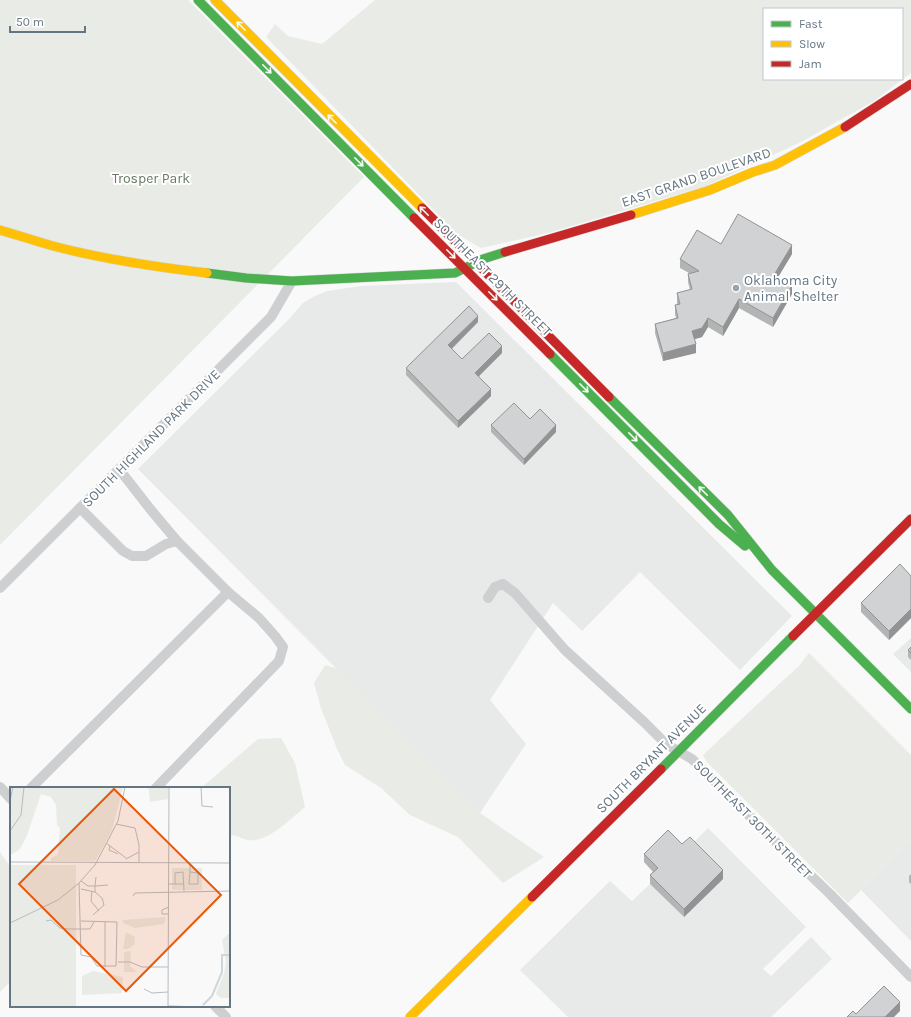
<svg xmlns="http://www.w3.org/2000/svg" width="911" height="1017" font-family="Karla,sans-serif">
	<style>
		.built { fill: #e8e9e9 }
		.green { fill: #e8ebe6; fill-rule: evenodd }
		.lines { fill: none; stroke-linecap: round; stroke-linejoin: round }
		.fast-casing { stroke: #d5d6d7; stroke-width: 10 }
		.slow-casing { stroke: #d5d6d7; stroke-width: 10 }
		.jam-casing { stroke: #d5d6d7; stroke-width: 10 }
		.street { stroke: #cecfd0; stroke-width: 10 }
		.fast { stroke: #4caf50; stroke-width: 9 }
		.slow { stroke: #ffc107; stroke-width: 9 }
		.jam { stroke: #c62828; stroke-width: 9 }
		.wall { fill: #b3b5b5 }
		.shaded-wall { fill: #929394 }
		.building { fill: #d0d2d3; stroke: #929394 }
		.oneway { stroke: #f6fbf6 }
		.poi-dot { fill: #99a4ac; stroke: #fff; stroke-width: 1.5 }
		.labels { text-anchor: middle; stroke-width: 4; stroke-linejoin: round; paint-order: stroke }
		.street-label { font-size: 14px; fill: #657683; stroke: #fff }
		.park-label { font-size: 14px; fill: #687a64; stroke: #fff }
		.poi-label { font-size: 14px; fill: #657683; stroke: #fff; text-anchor: start }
		.inset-river { fill: none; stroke: #ced6d9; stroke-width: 2 }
		.inset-road { fill: none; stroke: #b5bdc3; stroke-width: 1 }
		.view { fill: #e8590c; fill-opacity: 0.15; stroke: #e8590c; stroke-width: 2 }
		.inset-edge { fill: none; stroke: #657683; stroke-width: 2 }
	</style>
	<rect width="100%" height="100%" fill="#f9f9f9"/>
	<!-- built -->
	<g class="built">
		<polygon points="456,282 792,616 740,670 640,572 582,631 553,603 490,700 526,744 480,813 138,469 288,320 303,303 315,296 327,291 361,286"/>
		<polygon points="911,638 911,672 893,654"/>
		<polygon points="708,828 806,927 763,969 771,976 811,937 832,959 771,1017 568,1017 520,970 610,881 632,901 650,884 684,917 723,879 690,846"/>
		<polygon points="911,840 911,941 861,890"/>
	</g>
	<!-- green -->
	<g class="green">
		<polygon points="0,0 188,0 364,177 0,545"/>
		<path d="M375,0H911V73L874,101L801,142L706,186L548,233L481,248L457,234L266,37L275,24L288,36L322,44ZM764,9H902V79H764Z"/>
		<polygon points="809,653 911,755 911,840 848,903 707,762 703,755 779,684 798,667"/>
		<polygon points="325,665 336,668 480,813 544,857 503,883 458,837 410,815 381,788 345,765 337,749 321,708 314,683"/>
		<path d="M281,738L295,763L305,807C290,819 268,843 247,840C241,838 236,835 229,835V788H201L258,739Z"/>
		<polygon points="0,852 11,868 11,981 0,992"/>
	</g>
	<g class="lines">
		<!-- fast casing -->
		<g class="fast-casing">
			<g id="fast">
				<polyline points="198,0 414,218"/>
				<polyline points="207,273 246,278 292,281 455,273 483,259 505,252"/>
				<polyline points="550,354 719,524 745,546"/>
				<polyline points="609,397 728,515 772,570 911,709"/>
				<polyline points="661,769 793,636"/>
			</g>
		</g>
		<!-- slow casing -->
		<g class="slow-casing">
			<g id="slow">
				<polyline points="215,0 422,208"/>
				<polyline points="631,215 710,190 753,172 775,165 845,127"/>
				<path d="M0,230C18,235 35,241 53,246C103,259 155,267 207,273"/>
				<polyline points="410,1017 532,897"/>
			</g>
		</g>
		<!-- jam casing -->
		<g class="jam-casing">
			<g id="jam">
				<polyline points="845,127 911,84"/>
				<polyline points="422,208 609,397"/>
				<polyline points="414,218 550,354"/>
				<polyline points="505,252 631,215"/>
				<polyline points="793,636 911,519"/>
				<polyline points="532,897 661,769"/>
			</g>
		</g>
		<!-- street -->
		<g class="street">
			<polyline points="119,469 151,510 177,541 228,592 259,618 275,636 283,647 279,661 156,788"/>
			<polyline points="80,508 123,551 132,556 146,556 166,544 177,541"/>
			<polyline points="0,588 271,317 292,281"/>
			<polyline points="488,598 495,587 503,584 515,593 565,650 644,722 666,744 692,759 779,845 830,894 911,977"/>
			<polyline points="0,787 11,799"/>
			<polyline points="31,788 228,592"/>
			<polyline points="215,1006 226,1017"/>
		</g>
		<!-- fast -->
		<use href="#fast" class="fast"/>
		<!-- slow -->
		<use href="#slow" class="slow"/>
		<!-- jam -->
		<use href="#jam" class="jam"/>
	</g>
	<!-- wall -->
	<g class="wall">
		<polygon points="721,244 792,254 778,277 792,294 773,327 739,308 723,336 708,327 702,337 694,339 696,353 663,361 655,333 655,324 676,318 675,314 675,305 677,305 677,293 690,290 688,282 688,274 689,273 680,268 680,259"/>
		<polygon points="478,322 452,349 462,359 502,353 479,376 491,396 458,428 406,375 406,368"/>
		<polygon points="530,419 556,432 524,465 491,432 491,425"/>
		<polygon points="911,576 911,618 889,640 861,612 861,603"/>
		<polygon points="911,647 911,660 908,657 908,650"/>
		<polygon points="682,844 723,879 684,917 650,884 650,875 653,872 644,862 644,854"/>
		<polygon points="911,874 911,884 909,882 909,876"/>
	</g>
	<!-- shaded-wall -->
	<g class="shaded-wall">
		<polygon points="792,245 792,254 774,284 774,275"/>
		<polygon points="792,285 792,294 773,327 773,318"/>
		<polygon points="739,299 739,308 723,336 723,327"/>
		<polygon points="478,316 478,322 448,352 448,345"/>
		<polygon points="708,318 708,327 702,337 692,340 692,331"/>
		<polygon points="696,344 696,353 663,361 663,353"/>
		<polygon points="502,346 502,353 475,380 475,373"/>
		<polygon points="491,389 491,396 458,428 458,421"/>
		<polygon points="556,425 556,432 524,465 524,459"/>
		<polygon points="911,609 911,618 889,640 889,631"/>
		<polygon points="723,870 723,879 684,917 684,909"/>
		<polygon points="900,1002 900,1011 894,1017 885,1017"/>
	</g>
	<!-- building -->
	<g class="building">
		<polygon points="738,214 792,245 774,275 792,285 773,318 739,299 723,327 708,318 702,328 692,331 696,344 663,353 655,324 678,318 675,305 680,304 677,293 692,289 688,274 699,271 680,259 697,230 721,244"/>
		<polygon points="469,306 478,316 448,345 462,359 489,333 502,346 475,373 491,389 458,421 406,368"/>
		<polygon points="514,403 530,419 540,409 556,425 524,459 491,425"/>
		<polygon points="900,564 911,576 911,609 889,631 861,603"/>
		<polygon points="911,647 911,653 908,650"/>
		<polygon points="668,830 682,844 690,837 723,870 684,909 650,875 658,868 644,854"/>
		<polygon points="884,986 900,1002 885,1017 847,1017 853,1011 856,1014"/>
	</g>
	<!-- one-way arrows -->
	<defs><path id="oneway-shaft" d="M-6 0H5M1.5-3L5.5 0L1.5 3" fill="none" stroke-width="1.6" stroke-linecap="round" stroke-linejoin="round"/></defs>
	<g class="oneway">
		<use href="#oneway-shaft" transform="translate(241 26) rotate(-135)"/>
		<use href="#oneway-shaft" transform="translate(267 69) rotate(45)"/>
		<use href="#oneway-shaft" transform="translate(332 119) rotate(-135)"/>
		<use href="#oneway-shaft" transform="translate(359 162) rotate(45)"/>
		<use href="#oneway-shaft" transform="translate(424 211) rotate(-135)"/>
		<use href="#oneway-shaft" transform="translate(451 254) rotate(45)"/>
		<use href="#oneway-shaft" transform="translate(493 296) rotate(45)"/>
		<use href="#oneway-shaft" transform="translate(584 388) rotate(45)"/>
		<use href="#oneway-shaft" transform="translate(633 437) rotate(45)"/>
		<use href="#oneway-shaft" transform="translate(703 491) rotate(-135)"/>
	</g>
	<!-- markers -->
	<circle class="poi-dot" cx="736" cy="288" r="4"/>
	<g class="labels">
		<!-- street labels -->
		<g class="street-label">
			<text transform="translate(696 177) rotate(-19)" y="5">EAST GRAND BOULEVARD</text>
			<text transform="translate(493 277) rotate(45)" y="5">SOUTHEAST 29TH STREET</text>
			<text transform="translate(151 438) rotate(-45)" y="5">SOUTH HIGHLAND PARK DRIVE</text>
			<text transform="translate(651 758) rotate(-45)" y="5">SOUTH BRYANT AVENUE</text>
			<text transform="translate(753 819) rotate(45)" y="5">SOUTHEAST 30TH STREET</text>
		</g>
		<!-- park labels -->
		<g class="park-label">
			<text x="151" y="183">Trosper Park</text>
		</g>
		<!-- poi labels -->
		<g class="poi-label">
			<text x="744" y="285">Oklahoma City<tspan x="744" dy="16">Animal Shelter</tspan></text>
		</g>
	</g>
	<!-- overview -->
	<g transform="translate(10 787)">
		<rect width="220" height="220" fill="#f9f9f9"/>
		<path d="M0,0H113L102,43L86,73L82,74H41V71L48,68L50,41L47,38L46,18L41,10L31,7L16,51L9,63L0,68ZM136,0H158V12L140,15L139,3ZM0,78H66V220H0ZM162,81H192V103H162ZM156,130L154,137L125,141L113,136V133ZM116,145L125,150L124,158L118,162H113ZM218,147H220V211H211L206,207L214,186L216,175L212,153ZM121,164L120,179L127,185H114V165ZM83,184L113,190L112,206L72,208V189Z" fill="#e8ebe6"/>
		<path class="inset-river" d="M193,218L202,209L212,185V168H220"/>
		<path class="inset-road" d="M191,0L192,19L203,20M0,14L3,0M106,37L125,41L129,58V75M0,44L11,28L14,0M96,56L116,71M100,59L99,63L108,67M116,72L129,65M0,75L220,76M180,76V85L188,86V97H179L180,85M86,90L85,99L98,98M69,96L71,168L81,170L87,179H106L107,135L71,134M159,97H174M165,97V86L173,85L174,104M71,102L85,105V99H78L71,94M82,104L81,114L89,124M123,109L125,106L220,104M159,127H152V123L159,120M83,128L94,118L92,111L85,105M36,134L41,133L50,141L58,142H80L84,135M0,136L48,113L69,96L85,78L108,34L115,0M108,175H120L132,180H158M95,180V135M134,202L142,206L158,205M158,219L194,220M158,220L159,0"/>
		<path class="view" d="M104,2L211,108L116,204L9,97Z"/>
		<rect width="220" height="220" class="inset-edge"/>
	</g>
	<!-- legend -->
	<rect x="763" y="8" width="140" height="72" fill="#ffffff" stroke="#c1c8cd"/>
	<rect x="771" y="21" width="20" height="6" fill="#4caf50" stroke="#c1c8cd"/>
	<text x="799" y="28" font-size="12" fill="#657683">Fast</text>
	<rect x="771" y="41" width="20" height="6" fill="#ffc107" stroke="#c1c8cd"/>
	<text x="799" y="48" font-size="12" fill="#657683">Slow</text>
	<rect x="771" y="61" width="20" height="6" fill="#c62828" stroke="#c1c8cd"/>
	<text x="799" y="68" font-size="12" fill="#657683">Jam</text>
	<!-- scale -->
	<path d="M10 26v6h75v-6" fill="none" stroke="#657683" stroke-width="2"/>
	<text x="16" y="26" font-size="12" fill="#657683" stroke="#ffffff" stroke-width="3" paint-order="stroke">50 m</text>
</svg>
